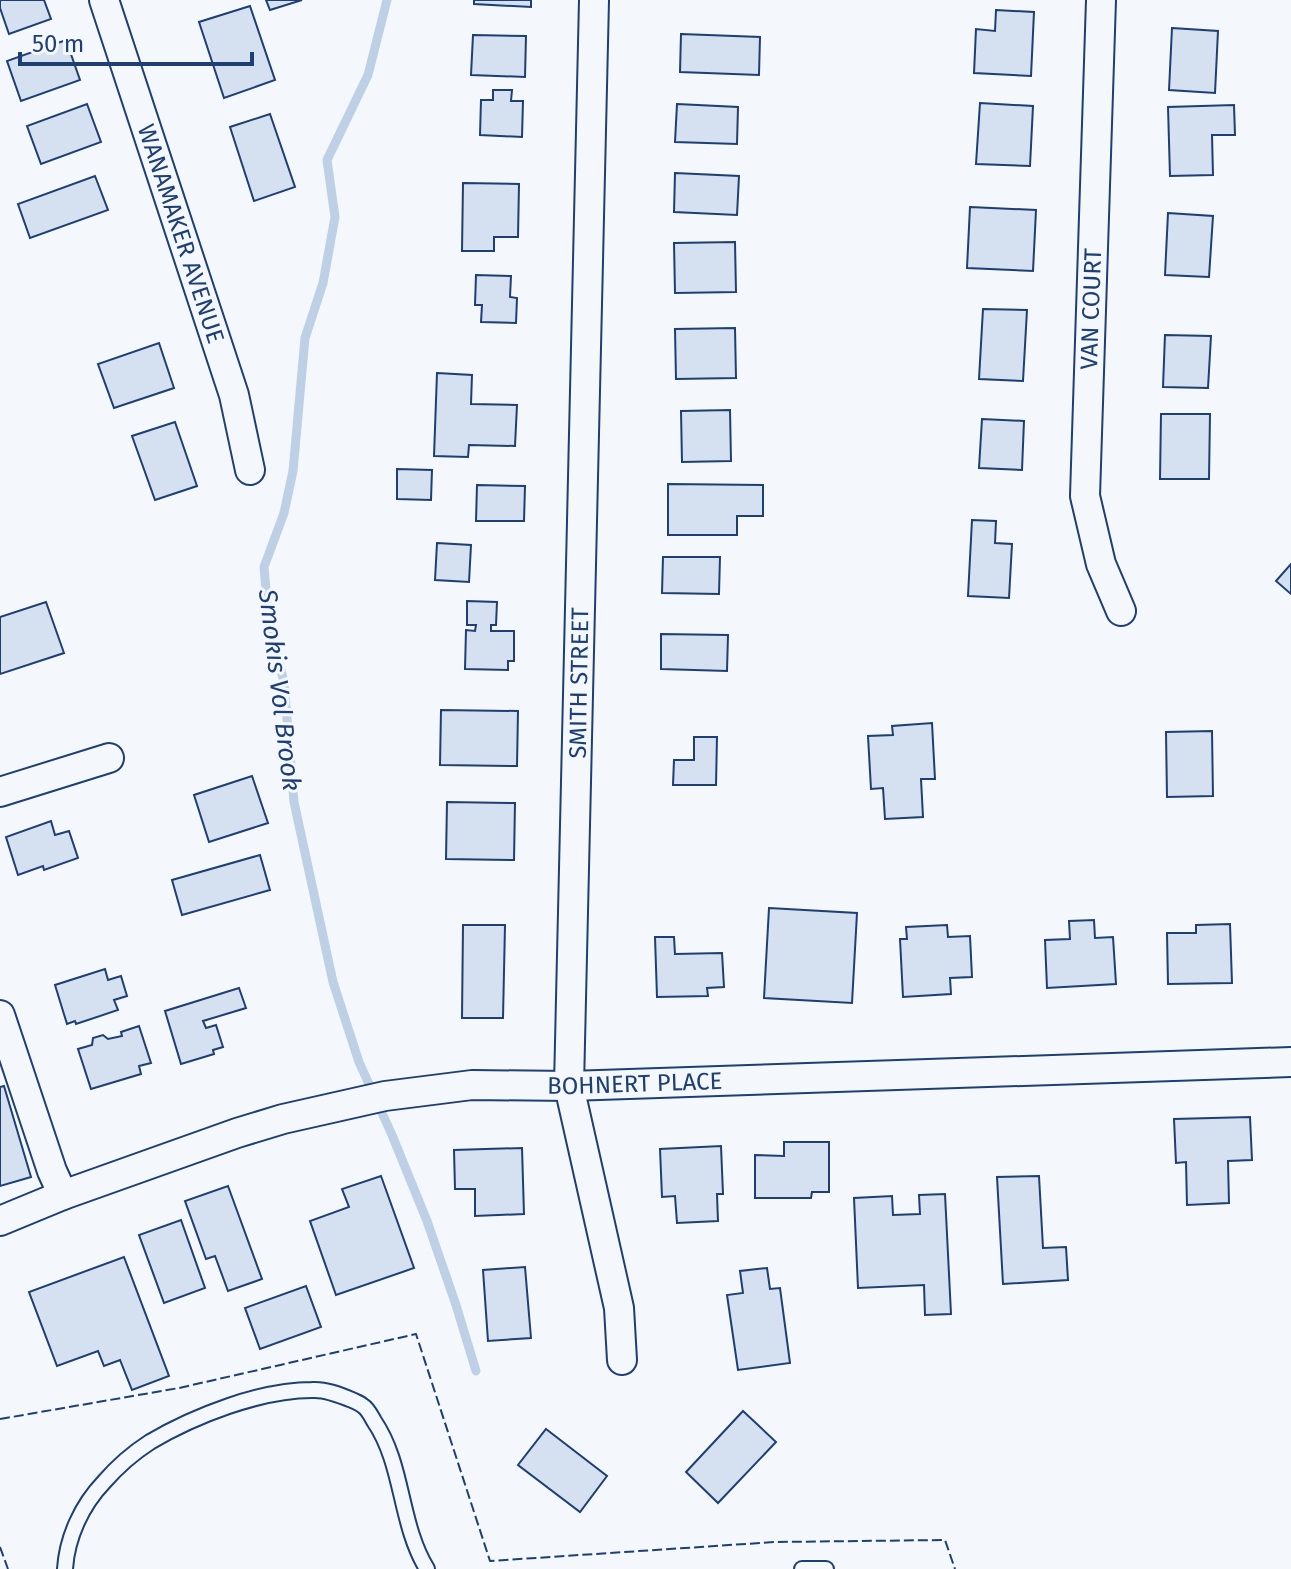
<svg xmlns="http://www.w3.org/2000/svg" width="1291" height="1569" font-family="'Fira Sans',sans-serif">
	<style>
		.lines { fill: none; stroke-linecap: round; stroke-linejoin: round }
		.stream { stroke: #bed0e5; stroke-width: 9 }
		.building { fill: #d5e0f0; stroke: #1d3f73; stroke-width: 2 }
		.service-casing { stroke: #1d3f73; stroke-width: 18 }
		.minor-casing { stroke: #1d3f73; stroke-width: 32 }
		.service { stroke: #f4f7fb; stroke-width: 14 }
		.minor { stroke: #f4f7fb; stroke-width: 28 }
		.fence { stroke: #1d3f73; stroke-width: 2; stroke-dasharray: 10 4; stroke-linecap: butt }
		.labels { text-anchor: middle; stroke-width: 6; stroke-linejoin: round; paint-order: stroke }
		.street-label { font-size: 24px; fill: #1d3f73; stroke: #f4f7fb }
		.water-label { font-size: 26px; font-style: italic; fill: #1d3f73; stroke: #f4f7fb }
	</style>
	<rect width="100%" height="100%" fill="#f4f7fb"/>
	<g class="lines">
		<!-- stream -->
		<polyline class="stream" points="387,0 368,75 327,160 335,217 323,283 305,338 293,471 284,513 264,567 268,613 284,683 294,802 333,982 359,1062 392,1135 427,1221 456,1305 476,1371"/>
	</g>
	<!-- building -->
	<g class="building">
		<polygon points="0,0 44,0 51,19 9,34 0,8"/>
		<polygon points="266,0 302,0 270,10"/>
		<polygon points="474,0 531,0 531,7 474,4"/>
		<polygon points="250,6 275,80 224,98 199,22"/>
		<polygon points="996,10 1034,12 1031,76 974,73 976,29 995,31"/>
		<polygon points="1172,28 1218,31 1215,93 1169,90"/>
		<polygon points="681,34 760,37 759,75 680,72"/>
		<polygon points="473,35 526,36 525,77 471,75"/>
		<polygon points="66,40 80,80 21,101 7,61"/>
		<polygon points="493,90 512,90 511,101 523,101 522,137 480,135 481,100 493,100"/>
		<polygon points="980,103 1033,106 1030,166 976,164"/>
		<polygon points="87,104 101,142 41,164 27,126"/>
		<polygon points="677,104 738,107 737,144 675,142"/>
		<polygon points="1234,105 1235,135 1212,135 1213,175 1170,176 1168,107"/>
		<polygon points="270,114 295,187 254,201 230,127"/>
		<polygon points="675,173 739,176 737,215 674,212"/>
		<polygon points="95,176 108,210 30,238 18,204"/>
		<polygon points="463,183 519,184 518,237 494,237 494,251 462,251"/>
		<polygon points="970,207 1036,210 1033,271 967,268"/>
		<polygon points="1168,213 1213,216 1209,277 1165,275"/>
		<polygon points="735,242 736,292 675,293 674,243"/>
		<polygon points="476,275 511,276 510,297 517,298 516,323 481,322 482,305 475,305"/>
		<polygon points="983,309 1027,310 1023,381 979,379"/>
		<polygon points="735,328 736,378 676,379 675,329"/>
		<polygon points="1165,335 1211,336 1208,388 1163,387"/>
		<polygon points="159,343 174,388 114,408 98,364"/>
		<polygon points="437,373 472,375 471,404 517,405 515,446 469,445 468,457 434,456"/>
		<polygon points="730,410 731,461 682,462 681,411"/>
		<polygon points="1161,414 1210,414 1209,479 1160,479"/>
		<polygon points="982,419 1024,421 1022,470 979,468"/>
		<polygon points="175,422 197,486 155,500 132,436"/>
		<polygon points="397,469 432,470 431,500 397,499"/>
		<polygon points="668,484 763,485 763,516 737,516 737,535 668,535"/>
		<polygon points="477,485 525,486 524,521 476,521"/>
		<polygon points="972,520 996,521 995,543 1012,544 1009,598 968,596"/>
		<polygon points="437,543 471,545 469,582 435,580"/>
		<polygon points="663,557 720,557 719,594 662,593"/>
		<polygon points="1291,564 1291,594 1276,581"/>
		<polygon points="467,601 497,602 496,625 491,625 491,631 514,631 514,661 508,661 508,670 465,669 466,630 475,631 476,625 467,625"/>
		<polygon points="46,602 64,653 0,674 0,617"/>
		<polygon points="661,634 728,635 727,671 661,669"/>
		<polygon points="441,710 518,711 517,766 440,765"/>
		<polygon points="932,723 935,779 921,779 923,817 885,819 883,788 871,789 868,736 893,735 892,726"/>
		<polygon points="1212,731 1213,796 1167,797 1166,732"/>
		<polygon points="694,737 717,737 716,785 673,785 674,760 694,760"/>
		<polygon points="252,776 268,823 209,842 194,795"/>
		<polygon points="447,802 515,803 514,860 446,859"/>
		<polygon points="51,821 55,835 69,831 78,858 44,870 43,866 18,875 6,837"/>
		<polygon points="260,855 270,890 182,915 172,880"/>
		<polygon points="769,908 857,913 852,1003 764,998"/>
		<polygon points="1094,920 1095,938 1113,937 1116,984 1047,988 1045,940 1070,939 1069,921"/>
		<polygon points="1230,924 1232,983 1168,984 1167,933 1196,933 1196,925"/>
		<polygon points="463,925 505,925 503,1018 462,1018"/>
		<polygon points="947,925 948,937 970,936 972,977 950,978 951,994 903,997 900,939 907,939 906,927"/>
		<polygon points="655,937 674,937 675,954 722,953 724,987 707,988 708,996 657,997"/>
		<polygon points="105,969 108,980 121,976 127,996 114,1000 118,1010 76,1024 75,1021 67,1024 55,985"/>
		<polygon points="239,988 246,1008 203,1021 206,1028 216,1025 223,1047 213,1050 214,1054 181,1064 165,1011"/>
		<polygon points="139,1026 151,1063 139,1066 141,1074 91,1089 78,1049 92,1045 93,1038 103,1035 108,1039 122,1036 121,1032"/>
		<polygon points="4,1086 31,1177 0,1186 0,1087"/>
		<polygon points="1250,1117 1252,1160 1228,1161 1229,1203 1187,1205 1186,1162 1176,1163 1174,1119"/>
		<polygon points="784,1142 829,1142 829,1192 812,1192 811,1198 755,1198 755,1155 784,1156"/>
		<polygon points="721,1146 723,1194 717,1194 718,1221 677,1223 675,1196 662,1197 660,1149"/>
		<polygon points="522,1148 524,1214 475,1216 475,1189 455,1189 454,1150"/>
		<polygon points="381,1176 414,1268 336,1295 310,1221 349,1207 342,1189"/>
		<polygon points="1039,1176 1043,1248 1066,1247 1068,1280 1003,1284 997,1177"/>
		<polygon points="228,1186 262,1279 228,1291 215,1256 206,1259 185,1201"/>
		<polygon points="945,1194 951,1314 925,1315 924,1285 858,1288 854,1198 892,1196 893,1215 920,1214 919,1195"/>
		<polygon points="181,1220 205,1288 164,1303 139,1235"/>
		<polygon points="124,1257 169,1376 132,1390 120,1360 104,1366 98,1351 57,1366 29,1292"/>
		<polygon points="525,1267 531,1338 488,1341 483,1270"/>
		<polygon points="767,1268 770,1289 780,1288 790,1363 738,1370 727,1295 743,1293 740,1271"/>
		<polygon points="306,1286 321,1327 260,1349 245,1308"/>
		<polygon points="743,1411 776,1442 718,1503 686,1472"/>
		<polygon points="546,1429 607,1476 580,1512 518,1465"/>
	</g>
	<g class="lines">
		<!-- service casing -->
		<g class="service-casing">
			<g id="service">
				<path d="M65,1569C67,1537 82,1505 104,1482C117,1467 133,1453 150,1442C194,1416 260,1390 312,1390C325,1389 340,1395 352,1400C356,1402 360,1403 363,1406C368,1409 371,1416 374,1421C404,1465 399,1523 427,1569"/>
				<polyline points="802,1569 826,1569"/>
			</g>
		</g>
		<!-- minor casing -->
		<g class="minor-casing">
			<g id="minor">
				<path id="s1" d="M104,0L234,395L250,470"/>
				<polyline points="594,0 569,1086 619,1308 622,1360"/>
				<polyline points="1101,0 1085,496 1101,564 1121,611"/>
				<polyline points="0,792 109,758"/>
				<polyline points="0,1015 52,1171 63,1195"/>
				<path id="s2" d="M0,1221L63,1195L237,1133L283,1119L385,1096L472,1085L569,1086L1291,1062"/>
			</g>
		</g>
		<!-- service -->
		<use href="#service" class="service"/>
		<!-- minor -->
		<use href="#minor" class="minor"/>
		<!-- fence -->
		<g class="fence">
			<polyline points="0,1419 179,1388 416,1334 490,1561 775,1542 945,1540 955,1569"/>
			<polyline points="0,1547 8,1569"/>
		</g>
	</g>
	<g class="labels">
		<!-- street labels -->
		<g class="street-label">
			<text dy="8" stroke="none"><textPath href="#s1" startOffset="246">WANAMAKER AVENUE</textPath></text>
			<text transform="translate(1091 309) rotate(-88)" y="8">VAN COURT</text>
			<text transform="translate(579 683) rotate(-89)" y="8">SMITH STREET</text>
			<text dy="8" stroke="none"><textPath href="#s2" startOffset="656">BOHNERT PLACE</textPath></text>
		</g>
		<!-- water labels -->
		<g class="water-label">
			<text transform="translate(280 690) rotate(83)" y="9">Smokis Vol Brook</text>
		</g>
	</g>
	<!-- scale -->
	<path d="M20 52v12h232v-12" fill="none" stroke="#1d3f73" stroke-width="4"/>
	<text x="32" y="52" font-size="24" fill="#1d3f73" stroke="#f4f7fb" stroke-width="6" paint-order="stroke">50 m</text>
</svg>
